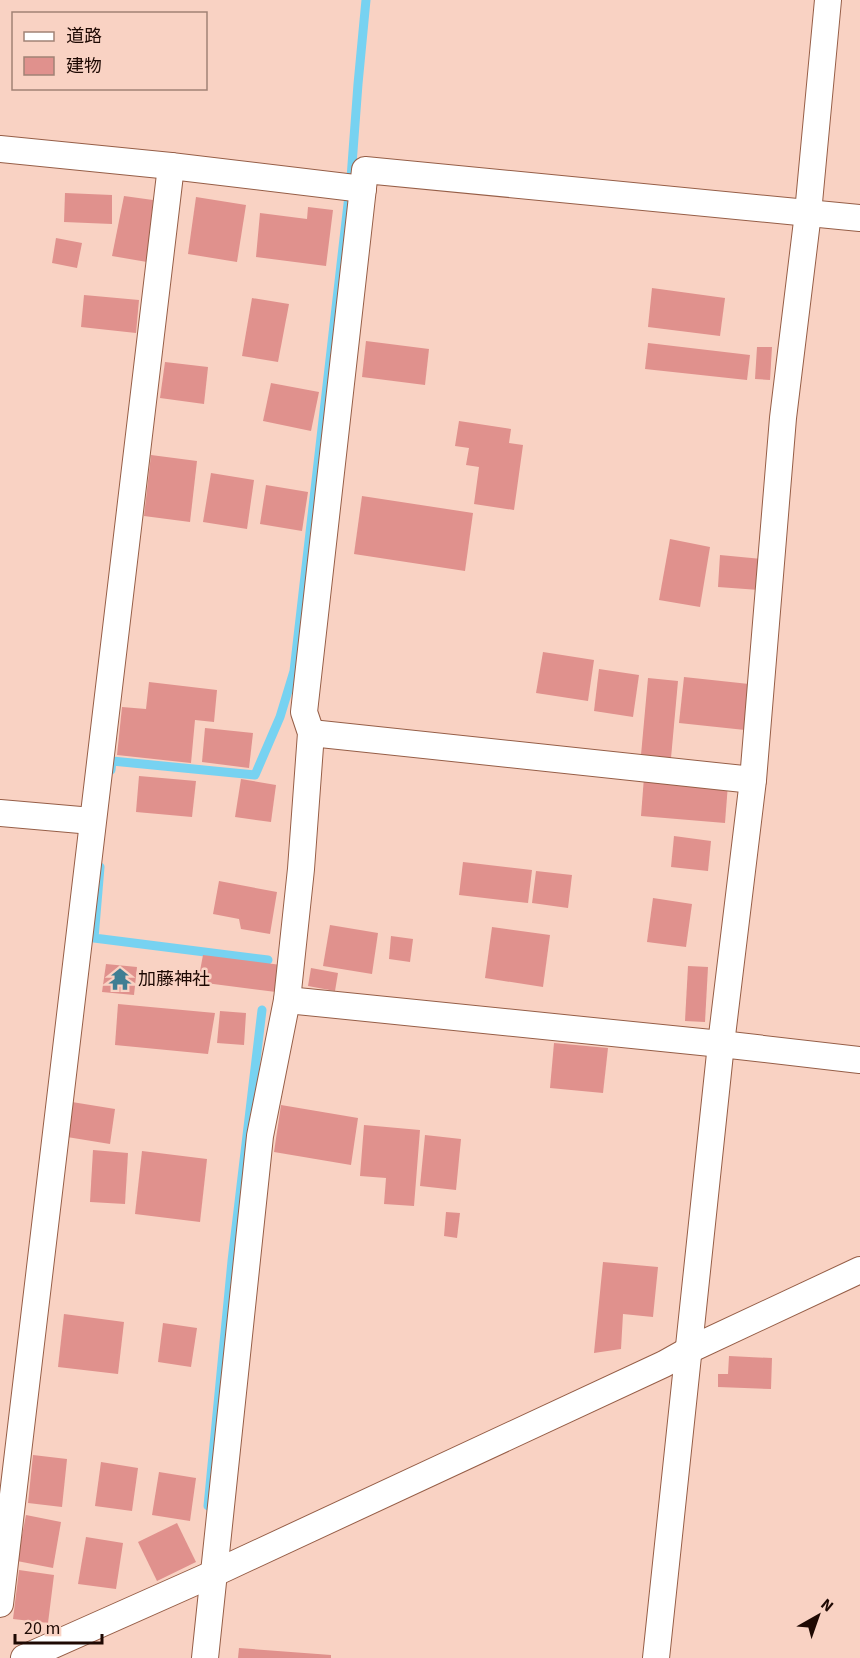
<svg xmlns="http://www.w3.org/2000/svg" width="860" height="1658" font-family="'Source Sans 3','Noto Sans JP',sans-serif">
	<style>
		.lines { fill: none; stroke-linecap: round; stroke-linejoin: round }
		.stream { stroke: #77d2f1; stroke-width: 9 }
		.building { fill: #e0918d }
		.minor-casing { stroke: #965e47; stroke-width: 28 }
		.minor { stroke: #fff; stroke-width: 26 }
		.labels { text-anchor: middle; stroke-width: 5; stroke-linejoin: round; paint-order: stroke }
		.poi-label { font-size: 18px; fill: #1e0903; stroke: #f9d2c3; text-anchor: start }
	</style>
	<rect width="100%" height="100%" fill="#f9d2c3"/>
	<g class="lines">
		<!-- stream -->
		<g class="stream">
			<polyline points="111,770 112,761 255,775 280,717 294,671 351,178 358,84 366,0"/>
			<polyline points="100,867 94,938 268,960"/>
			<polyline points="208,1506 232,1261 262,1010"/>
		</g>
	</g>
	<!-- building -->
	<g class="building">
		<polygon points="65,193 112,195 112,224 64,222"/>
		<polygon points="124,196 153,200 147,262 112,256"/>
		<polygon points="196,197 246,205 237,262 188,254"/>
		<polygon points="308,207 333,210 326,266 256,257 260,213 307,219"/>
		<polygon points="56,238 82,243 77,268 52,263"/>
		<polygon points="652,288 725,298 720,336 648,327"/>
		<polygon points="84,295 139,300 136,333 81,327"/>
		<polygon points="252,298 289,304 278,362 242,356"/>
		<polygon points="366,341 429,349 425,385 362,377"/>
		<polygon points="648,343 750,355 747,380 645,369"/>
		<polygon points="757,347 772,347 770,380 755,379"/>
		<polygon points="165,362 208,367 204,404 160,398"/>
		<polygon points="271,383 319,392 311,431 263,421"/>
		<polygon points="459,421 511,429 509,443 523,445 514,510 474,504 479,467 466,465 469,448 455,446"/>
		<polygon points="151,455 197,461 190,522 144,516"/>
		<polygon points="211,473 254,480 247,529 203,522"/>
		<polygon points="266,485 308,492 302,531 260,524"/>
		<polygon points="362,496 473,513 465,571 354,554"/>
		<polygon points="670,539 710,547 700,607 659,600"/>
		<polygon points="720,555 762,559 759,590 718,587"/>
		<polygon points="543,652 594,660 588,701 536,693"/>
		<polygon points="599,669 639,675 633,717 594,711"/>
		<polygon points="684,677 749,684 745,730 679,723"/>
		<polygon points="648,678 678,681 671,758 641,755"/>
		<polygon points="149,682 217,690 214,722 195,720 191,763 117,755 122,707 146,709"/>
		<polygon points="205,728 253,733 249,768 202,762"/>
		<polygon points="139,776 196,781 192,817 136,812"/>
		<polygon points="644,777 728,784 725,823 641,816"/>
		<polygon points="241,779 276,785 271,822 235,817"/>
		<polygon points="674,836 711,841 708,871 671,867"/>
		<polygon points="463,862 532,870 528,903 459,895"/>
		<polygon points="536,871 572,875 568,908 532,903"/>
		<polygon points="219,881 277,892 270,934 241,929 239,919 213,914"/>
		<polygon points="653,898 692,904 686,947 647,942"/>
		<polygon points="330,925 378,933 372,974 323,966"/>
		<polygon points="492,927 550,935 543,987 485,978"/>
		<polygon points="391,936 413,939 410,962 389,959"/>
		<polygon points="203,955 281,965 276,992 198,982"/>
		<polygon points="106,964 137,967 134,995 102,992"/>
		<polygon points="688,966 708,967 705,1022 685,1021"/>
		<polygon points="311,968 338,973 335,991 308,986"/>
		<polygon points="118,1004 215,1013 208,1054 115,1045"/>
		<polygon points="220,1011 246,1013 244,1045 217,1043"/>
		<polygon points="554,1043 608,1048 603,1093 550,1088"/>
		<polygon points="72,1102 115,1109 110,1144 67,1137"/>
		<polygon points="281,1105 358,1118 351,1165 274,1152"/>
		<polygon points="364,1125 420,1130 414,1206 384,1204 386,1178 360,1176"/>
		<polygon points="425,1135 461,1139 456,1190 420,1186"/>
		<polygon points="93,1150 128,1153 125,1204 90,1202"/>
		<polygon points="142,1151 207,1159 200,1222 135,1214"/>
		<polygon points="446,1212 460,1213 457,1238 444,1236"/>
		<polygon points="603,1262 658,1267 653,1317 623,1314 621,1349 594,1353"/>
		<polygon points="64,1314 124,1322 118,1374 58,1367"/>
		<polygon points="163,1323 197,1328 191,1367 158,1362"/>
		<polygon points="729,1356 772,1358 771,1389 718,1387 718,1374 728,1374"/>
		<polygon points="33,1455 67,1459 62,1507 28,1503"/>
		<polygon points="101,1462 138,1468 132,1511 95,1506"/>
		<polygon points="159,1472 196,1478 190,1521 152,1515"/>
		<polygon points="26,1515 61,1522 53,1568 17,1561"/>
		<polygon points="177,1523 196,1562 157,1581 138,1542"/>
		<polygon points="86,1537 123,1543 116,1589 78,1584"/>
		<polygon points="19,1570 54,1575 48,1623 13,1619"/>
		<polygon points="239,1648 331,1655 331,1658 238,1658"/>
	</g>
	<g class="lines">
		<!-- minor casing -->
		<g class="minor-casing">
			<g id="minor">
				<polyline points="0,149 171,166 363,189"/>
				<polyline points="311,733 753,780"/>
				<polyline points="0,813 92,821"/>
				<polyline points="287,1000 721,1044 860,1060"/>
				<polyline points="0,1604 171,166"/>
				<polyline points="24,1658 215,1573 664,1364 689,1350 860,1270"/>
				<polyline points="205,1658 260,1136 287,1000 301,869 311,733 304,712 365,170 860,218"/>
				<polyline points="656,1658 721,1044 753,780 783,418 808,213 828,0"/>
			</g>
		</g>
		<!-- minor -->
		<use href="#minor" class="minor"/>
	</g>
	<!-- icons -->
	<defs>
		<g id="temple-bare" transform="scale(1.8)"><path d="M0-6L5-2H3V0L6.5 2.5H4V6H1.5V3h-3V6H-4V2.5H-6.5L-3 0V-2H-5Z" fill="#3f7e93" stroke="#f9d2c3" stroke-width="2.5" paint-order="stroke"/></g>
	</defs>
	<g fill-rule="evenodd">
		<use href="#temple-bare" x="120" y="979"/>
	</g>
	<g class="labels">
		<!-- poi labels -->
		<g class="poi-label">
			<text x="138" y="985">加藤神社</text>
		</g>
	</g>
	<!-- legend -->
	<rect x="12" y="12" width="195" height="78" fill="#f9d2c3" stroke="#a18276" stroke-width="1.5"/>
	<rect x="24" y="32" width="30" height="9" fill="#ffffff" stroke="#a18276" stroke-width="1.5"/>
	<text x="66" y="42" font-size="18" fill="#1e0903">道路</text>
	<rect x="24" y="57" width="30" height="18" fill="#e0918d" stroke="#a18276" stroke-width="1.5"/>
	<text x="66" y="72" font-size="18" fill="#1e0903">建物</text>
	<!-- north arrow -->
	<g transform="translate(818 1616) rotate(40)" stroke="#f9d2c3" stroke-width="4.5" paint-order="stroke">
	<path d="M0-4.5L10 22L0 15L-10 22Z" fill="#1e0903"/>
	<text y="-9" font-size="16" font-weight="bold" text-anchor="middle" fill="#1e0903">N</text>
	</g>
	<!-- scale -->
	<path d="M15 1634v9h87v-9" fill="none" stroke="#1e0903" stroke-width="3"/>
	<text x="24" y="1634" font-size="18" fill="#1e0903" stroke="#f9d2c3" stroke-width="4.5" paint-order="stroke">20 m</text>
</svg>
